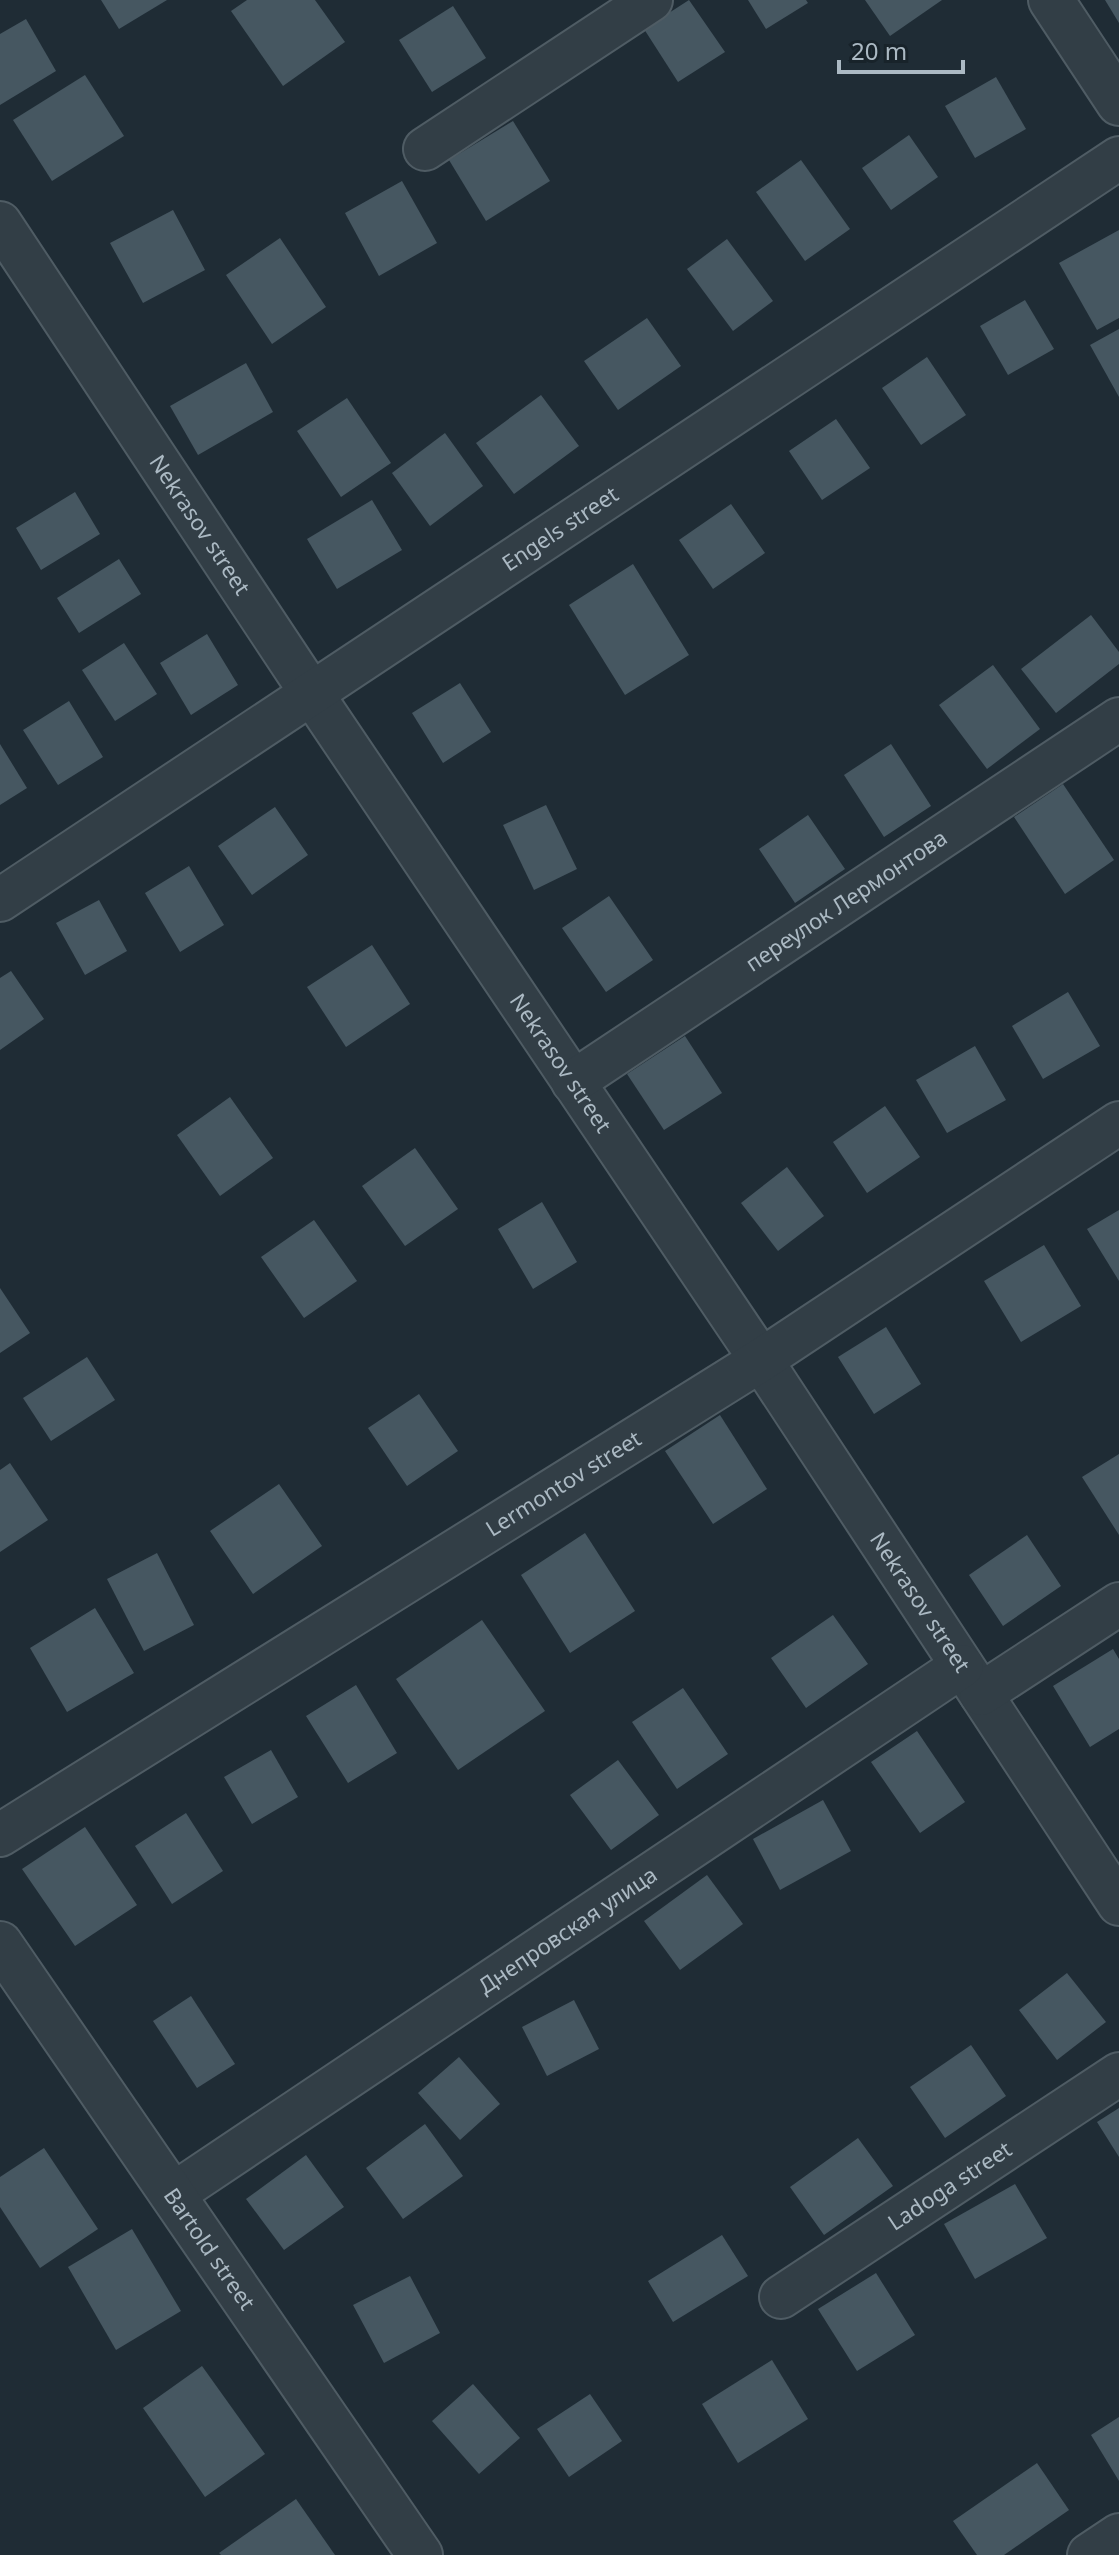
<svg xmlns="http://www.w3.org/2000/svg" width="1119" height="2555" font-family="'Noto Sans',sans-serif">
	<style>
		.building { fill: #465761 }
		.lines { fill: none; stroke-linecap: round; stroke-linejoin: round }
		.minor-casing { stroke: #4f5c64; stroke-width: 46 }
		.tertiary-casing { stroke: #4f5c64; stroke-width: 48 }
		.minor { stroke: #323e46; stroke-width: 42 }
		.tertiary { stroke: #323e46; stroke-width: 44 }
		.labels { text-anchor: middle; stroke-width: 6; stroke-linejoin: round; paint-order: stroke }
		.street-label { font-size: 22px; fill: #abb9c3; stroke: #18232a }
	</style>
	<rect width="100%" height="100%" fill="#1f2c35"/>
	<!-- building -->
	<g class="building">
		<polygon points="101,0 167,0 119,29"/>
		<polygon points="247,0 315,0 345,42 283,86 231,11"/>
		<polygon points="689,0 725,52 678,82 644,29"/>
		<polygon points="748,0 806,0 808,3 766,29"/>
		<polygon points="865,0 942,0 890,36"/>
		<polygon points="1105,0 1119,0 1119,23"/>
		<polygon points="453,6 486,58 432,92 399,40"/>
		<polygon points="26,19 56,71 0,105 0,34"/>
		<polygon points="85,75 124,136 52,181 13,120"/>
		<polygon points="996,77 1026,129 975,158 945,106"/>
		<polygon points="513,121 550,181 486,221 449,160"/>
		<polygon points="909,135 938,177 891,210 862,168"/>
		<polygon points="801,160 850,229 805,261 756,192"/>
		<polygon points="402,181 437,243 379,276 345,213"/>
		<polygon points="173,210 205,270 143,303 110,243"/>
		<polygon points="1119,230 1119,318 1097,330 1059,263"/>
		<polygon points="280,238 326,307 272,344 226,275"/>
		<polygon points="727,239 773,301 733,331 687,269"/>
		<polygon points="1025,300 1054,349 1008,375 980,326"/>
		<polygon points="647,318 681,366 618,410 584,361"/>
		<polygon points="1119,329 1119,397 1090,345"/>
		<polygon points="927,357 966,415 921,445 882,388"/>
		<polygon points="246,363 273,412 198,455 170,406"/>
		<polygon points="541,395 579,446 514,494 476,443"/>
		<polygon points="347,398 391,463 341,497 297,431"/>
		<polygon points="836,419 870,468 822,500 789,451"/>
		<polygon points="445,433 483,486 430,526 392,473"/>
		<polygon points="75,492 100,534 41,570 16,528"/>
		<polygon points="372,500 402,550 337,589 307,539"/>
		<polygon points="731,504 765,553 713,589 679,540"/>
		<polygon points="119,559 141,594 79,633 57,598"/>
		<polygon points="633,564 689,655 625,695 569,605"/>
		<polygon points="1091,615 1119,652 1119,664 1056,713 1021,669"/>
		<polygon points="207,634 238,685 191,715 160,663"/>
		<polygon points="124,643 157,694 115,721 82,670"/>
		<polygon points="993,665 1040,729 987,769 939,705"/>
		<polygon points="460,683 491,732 443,763 412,713"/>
		<polygon points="69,701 103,757 58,785 23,730"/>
		<polygon points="0,744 27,788 0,805"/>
		<polygon points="891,744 931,806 884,837 844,775"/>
		<polygon points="1063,784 1114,860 1065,894 1014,817"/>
		<polygon points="546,805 577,869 534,890 503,825"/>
		<polygon points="275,807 308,855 252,895 218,846"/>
		<polygon points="808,815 845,869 795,903 759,849"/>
		<polygon points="189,866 224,925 180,952 145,893"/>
		<polygon points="609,896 653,960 606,992 562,928"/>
		<polygon points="99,900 127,951 85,975 56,923"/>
		<polygon points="372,945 410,1004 346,1047 307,987"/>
		<polygon points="11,971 44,1019 0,1050 0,978"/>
		<polygon points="1068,992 1100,1046 1043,1079 1012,1026"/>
		<polygon points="685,1036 722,1093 664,1130 627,1074"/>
		<polygon points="975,1046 1006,1100 947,1133 916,1080"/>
		<polygon points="230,1097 273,1158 220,1196 177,1135"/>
		<polygon points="885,1106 920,1157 867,1193 833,1142"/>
		<polygon points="415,1148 458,1209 405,1246 362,1186"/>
		<polygon points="787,1167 824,1216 778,1251 741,1203"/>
		<polygon points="542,1202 577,1262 533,1289 498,1229"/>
		<polygon points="1119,1210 1119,1281 1087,1229"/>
		<polygon points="314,1220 357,1281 304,1318 261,1257"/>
		<polygon points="1044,1245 1081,1306 1021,1342 984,1281"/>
		<polygon points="0,1288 30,1333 0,1353"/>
		<polygon points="886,1327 921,1384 874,1414 838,1357"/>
		<polygon points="87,1357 115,1400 51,1441 23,1398"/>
		<polygon points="419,1394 458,1451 407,1486 368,1428"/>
		<polygon points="720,1415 767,1489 713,1524 665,1451"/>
		<polygon points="1119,1454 1119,1535 1082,1477"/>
		<polygon points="10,1463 48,1520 0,1552 0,1470"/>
		<polygon points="279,1484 322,1546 253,1594 210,1531"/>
		<polygon points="585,1533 635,1611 570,1653 521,1575"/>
		<polygon points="1027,1535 1061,1586 1003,1626 969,1575"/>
		<polygon points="157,1553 194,1625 144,1651 107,1579"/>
		<polygon points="95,1608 134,1673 67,1712 30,1648"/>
		<polygon points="833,1615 868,1664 806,1708 771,1658"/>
		<polygon points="482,1620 545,1711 458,1770 396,1679"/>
		<polygon points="1113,1649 1119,1659 1119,1729 1090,1747 1053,1686"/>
		<polygon points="356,1685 397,1753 348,1783 306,1716"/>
		<polygon points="683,1688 728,1754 677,1789 632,1722"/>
		<polygon points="917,1731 965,1802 920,1833 871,1762"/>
		<polygon points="271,1750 298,1797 252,1824 224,1777"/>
		<polygon points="618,1760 659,1815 611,1850 570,1795"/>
		<polygon points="823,1800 851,1851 780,1890 753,1839"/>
		<polygon points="186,1813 223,1871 172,1904 135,1846"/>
		<polygon points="85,1827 137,1905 75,1946 22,1869"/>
		<polygon points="707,1875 743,1924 680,1970 644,1921"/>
		<polygon points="1067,1973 1106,2022 1057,2060 1019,2010"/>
		<polygon points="191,1996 235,2064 197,2088 153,2021"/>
		<polygon points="574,2000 599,2049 547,2076 522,2027"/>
		<polygon points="971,2045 1006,2096 945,2138 910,2087"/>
		<polygon points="459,2057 500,2104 460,2140 418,2093"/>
		<polygon points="1119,2108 1119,2157 1097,2122"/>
		<polygon points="425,2124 463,2176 403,2219 366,2168"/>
		<polygon points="858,2138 893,2186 824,2235 790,2187"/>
		<polygon points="44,2148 98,2229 40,2268 0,2207 0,2177"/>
		<polygon points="306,2155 344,2207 284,2250 246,2199"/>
		<polygon points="1015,2184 1047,2238 975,2279 944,2224"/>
		<polygon points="132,2229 181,2311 116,2350 68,2267"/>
		<polygon points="722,2235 748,2276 673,2322 648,2281"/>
		<polygon points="876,2273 915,2335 857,2371 818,2309"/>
		<polygon points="410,2276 440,2333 384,2363 353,2305"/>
		<polygon points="772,2360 808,2419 738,2463 702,2404"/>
		<polygon points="202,2366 265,2454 205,2497 143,2408"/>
		<polygon points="473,2384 520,2438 479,2474 432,2421"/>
		<polygon points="590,2394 622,2441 569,2477 537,2429"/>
		<polygon points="1119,2417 1119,2481 1091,2435"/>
		<polygon points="1037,2463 1069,2510 1004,2555 977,2555 953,2521"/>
		<polygon points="296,2499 335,2555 221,2555 219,2553"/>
	</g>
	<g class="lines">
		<!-- minor casing -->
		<g class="minor-casing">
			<g id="minor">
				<polyline points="425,149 651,0"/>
				<path id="s1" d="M0,223L312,694L761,1360L1119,1904"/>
				<path id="s2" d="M0,900L1119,158"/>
				<path id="s3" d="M573,1082L1119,719"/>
				<polyline points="981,1694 1119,1604"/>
				<path id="s4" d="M0,1835L761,1360L1119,1123"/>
				<path id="s5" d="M172,2195L962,1666"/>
				<path id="s6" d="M781,2297L1119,2074"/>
				<polyline points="1089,2555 1119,2535"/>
			</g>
		</g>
		<!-- tertiary casing -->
		<g class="tertiary-casing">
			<g id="tertiary">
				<polyline points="1051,0 1119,103"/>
				<path id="s7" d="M0,1944L420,2555"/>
			</g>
		</g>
		<!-- minor -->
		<use href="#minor" class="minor"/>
		<!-- tertiary -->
		<use href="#tertiary" class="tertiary"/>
	</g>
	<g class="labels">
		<!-- street labels -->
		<g class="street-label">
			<text dy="8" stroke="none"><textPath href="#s1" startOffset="362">Nekrasov street</textPath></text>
			<text dy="8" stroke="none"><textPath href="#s2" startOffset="672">Engels street</textPath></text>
			<text dy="8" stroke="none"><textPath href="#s3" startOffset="328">переулок Лермонтова</textPath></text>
			<text dy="8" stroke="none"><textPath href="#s1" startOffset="1010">Nekrasov street</textPath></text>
			<text dy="8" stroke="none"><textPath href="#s4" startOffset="664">Lermontov street</textPath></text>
			<text dy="8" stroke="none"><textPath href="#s1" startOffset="1658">Nekrasov street</textPath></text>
			<text dy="8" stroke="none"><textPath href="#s5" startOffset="476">Днепровская улица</textPath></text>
			<text dy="8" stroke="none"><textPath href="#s6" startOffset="202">Ladoga street</textPath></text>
			<text dy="8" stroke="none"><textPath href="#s7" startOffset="370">Bartold street</textPath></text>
		</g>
	</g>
	<!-- scale -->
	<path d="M839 60v12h124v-12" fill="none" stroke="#abb9c3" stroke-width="4"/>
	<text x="851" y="60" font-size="24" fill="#abb9c3" stroke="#18232a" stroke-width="6" paint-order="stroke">20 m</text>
</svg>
